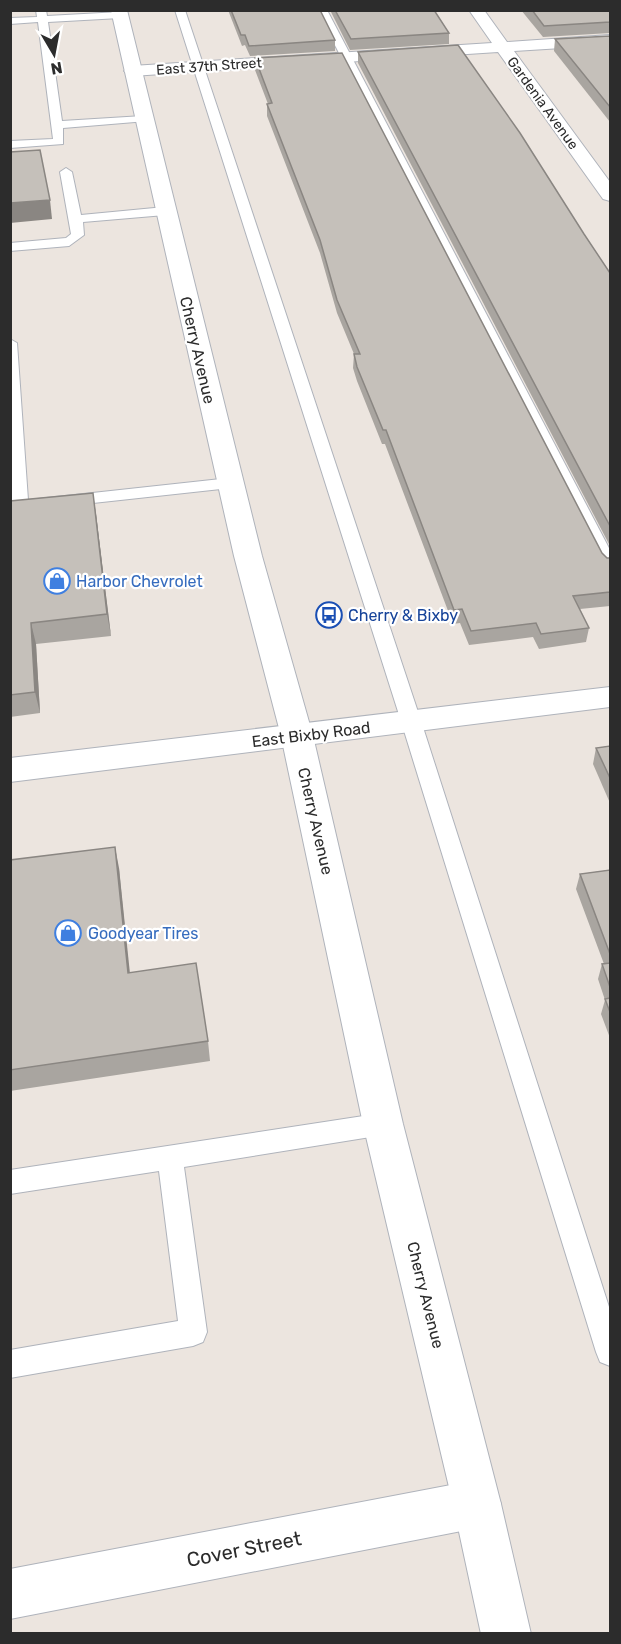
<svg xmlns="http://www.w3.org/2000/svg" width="621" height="1644" font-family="Rubik,sans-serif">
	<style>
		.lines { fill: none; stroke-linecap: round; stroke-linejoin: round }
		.service-casing { stroke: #afb3bb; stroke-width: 2 }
		.minor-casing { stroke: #afb3bb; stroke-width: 2 }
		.tertiary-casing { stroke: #afb3bb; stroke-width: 2 }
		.secondary-casing { stroke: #afb3bb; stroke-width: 2 }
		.service { fill: #fff; fill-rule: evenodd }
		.minor { fill: #fff; fill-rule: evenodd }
		.tertiary { fill: #fff; fill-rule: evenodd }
		.secondary { fill: #fff; fill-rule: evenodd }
		.wall { fill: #a9a5a0 }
		.shaded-wall { fill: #8a8682 }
		.building { fill: #c5c0ba; stroke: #8a8682; stroke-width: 1.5 }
		.labels { text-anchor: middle; stroke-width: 4.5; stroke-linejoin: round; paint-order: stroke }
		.far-street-label { font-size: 14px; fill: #2c2c2c; stroke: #fff }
		.street-label { font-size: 16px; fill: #2c2c2c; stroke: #fff }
		.shop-label { font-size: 16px; fill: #366cbe; stroke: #fff; text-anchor: start }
		.transit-label { font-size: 16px; fill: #164399; stroke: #fff; text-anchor: start }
		.near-street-label { font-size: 20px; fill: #2c2c2c; stroke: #fff }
	</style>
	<rect width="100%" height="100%" fill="#ece5df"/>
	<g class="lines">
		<!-- service casing -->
		<g class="service-casing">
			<g id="service">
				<polygon points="36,10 46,10 47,16 120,12 125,15 120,18 48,22 62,121 143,116 147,117 147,121 63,128 63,144 10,148 10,141 53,139 38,22 10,24 10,18 37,17"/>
				<polygon points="175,10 185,10 421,721 610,1310 610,1366 600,1362 596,1352 401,721"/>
				<polygon points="317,10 327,10 610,550 610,571 604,570 601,566"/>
				<polygon points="66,168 72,172 81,215 165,207 171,211 165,215 83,222 84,235 69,246 10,251 10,243 66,238 71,234 60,172"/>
				<polygon points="10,339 17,343 28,500 230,478 238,483 230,488 20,511 14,510 12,506 10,484"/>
				<polygon points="383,1113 392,1116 396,1124 392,1132 383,1135 184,1167 207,1332 203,1342 193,1346 10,1378 10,1350 178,1321 159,1171 10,1194 10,1170"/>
			</g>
		</g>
		<!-- minor casing -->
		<g class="minor-casing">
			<polygon id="minor" points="469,10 484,10 507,42 610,35 610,45 514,51 610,182 610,201 603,199 498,52 132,76 124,71 132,66 492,43"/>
		</g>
		<!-- tertiary casing -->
		<g class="tertiary-casing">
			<g id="tertiary">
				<polygon points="610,687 610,707 10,782 10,758"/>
				<polygon points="477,1480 494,1487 501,1504 494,1521 477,1528 10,1619 10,1569"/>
			</g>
		</g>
		<!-- secondary casing -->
		<g class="secondary-casing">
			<polygon id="secondary" points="111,10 127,10 262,556 313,736 403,1124 501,1504 531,1634 481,1634 453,1504 363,1124 281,736 234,556"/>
		</g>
		<!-- service -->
		<use href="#service" class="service"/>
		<!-- minor -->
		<use href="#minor" class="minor"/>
		<!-- tertiary -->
		<use href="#tertiary" class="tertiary"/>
		<!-- secondary -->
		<use href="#secondary" class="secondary"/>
	</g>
	<!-- wall -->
	<g class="wall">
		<polygon points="228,10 320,10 335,40 335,51 250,56 245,45 242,46"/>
		<polygon points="330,10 434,10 449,33 449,44 350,50"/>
		<polygon points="521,10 610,10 610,33 543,37"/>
		<polygon points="610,36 610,122 554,51 555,39"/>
		<polygon points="358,52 584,234 610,273 610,546 358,63"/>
		<polygon points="255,58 602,553 607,558 610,558 610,606 580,609 589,628 586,642 539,649 533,637 469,645 460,623 453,624 385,444 382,444 357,381 353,368 354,354 337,313 320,253 267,116 267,104 268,104 255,70"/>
		<polygon points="10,501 96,514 111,636 36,644 40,713 10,717"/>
		<polygon points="610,746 610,803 593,764 596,748"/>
		<polygon points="10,860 119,868 129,972 208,1041 210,1061 10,1091"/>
		<polygon points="610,870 610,1038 601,1014 605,1000 598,979 602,964 604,964 576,889 580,874"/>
	</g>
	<!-- shaded-wall -->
	<g class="shaded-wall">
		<polygon points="50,200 52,219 10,223 10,203"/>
		<polygon points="93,493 96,514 111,636 107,614"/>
		<polygon points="31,623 36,644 40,713 35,692"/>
		<polygon points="115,847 119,868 132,993 128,973"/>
	</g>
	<!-- building -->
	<g class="building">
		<polygon points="231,10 320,10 335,40 249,46 245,35 241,35"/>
		<polygon points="335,10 434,10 449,33 351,39"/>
		<polygon points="532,10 610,10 610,22 544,26"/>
		<polygon points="610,36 610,107 555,39"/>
		<polygon points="458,45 520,133 584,234 610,273 610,526 358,52"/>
		<polygon points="342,53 602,553 607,558 610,558 610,592 573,596 589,628 541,634 536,623 471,631 462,609 454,610 386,430 383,430 357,367 354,354 360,354 337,300 320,240 267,104 272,103 255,58"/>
		<polygon points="40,150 50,200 10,203 10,152"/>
		<polygon points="93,493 107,614 31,623 35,692 10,695 10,501"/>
		<polygon points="610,746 610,778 596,748"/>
		<polygon points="115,847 128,973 196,963 208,1041 10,1070 10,860"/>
		<polygon points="610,870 610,954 580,874"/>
		<polygon points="610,963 610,987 602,964"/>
		<polygon points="610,998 610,1012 605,999"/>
	</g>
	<!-- icons -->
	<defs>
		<g id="shop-ring" transform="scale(1.35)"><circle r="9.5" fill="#fff" stroke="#3f7fe0" stroke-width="1.5"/><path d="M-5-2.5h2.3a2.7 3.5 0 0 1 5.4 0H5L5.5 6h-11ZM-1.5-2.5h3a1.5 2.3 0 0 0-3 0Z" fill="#3f7fe0"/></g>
		<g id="bus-ring" transform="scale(1.35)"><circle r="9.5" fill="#fff" stroke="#1a4fb4" stroke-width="1.5"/><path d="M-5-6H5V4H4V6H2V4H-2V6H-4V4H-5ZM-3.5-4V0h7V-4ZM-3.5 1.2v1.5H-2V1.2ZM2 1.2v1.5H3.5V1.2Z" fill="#1a4fb4"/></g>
	</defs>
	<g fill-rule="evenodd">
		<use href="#shop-ring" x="57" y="581"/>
		<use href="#bus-ring" x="329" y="615"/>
		<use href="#shop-ring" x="68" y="933"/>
	</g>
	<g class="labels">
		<!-- far-street labels -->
		<g class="far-street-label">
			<text transform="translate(209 66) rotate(-4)" y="5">East 37th Street</text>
			<text transform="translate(543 103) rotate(54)" y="5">Gardenia Avenue</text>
		</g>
		<!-- street labels -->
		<g class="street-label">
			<text transform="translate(198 350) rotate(77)" y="6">Cherry Avenue</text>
			<text transform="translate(311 734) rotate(-7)" y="6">East Bixby Road</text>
			<text transform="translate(316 821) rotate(77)" y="6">Cherry Avenue</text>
			<text transform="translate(426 1295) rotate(76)" y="6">Cherry Avenue</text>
		</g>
		<!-- shop labels -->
		<g class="shop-label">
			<text x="76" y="587">Harbor Chevrolet</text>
			<text x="88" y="939">Goodyear Tires</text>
		</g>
		<!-- transit labels -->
		<g class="transit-label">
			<text x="348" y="621">Cherry &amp; Bixby</text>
		</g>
		<!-- near-street labels -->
		<g class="near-street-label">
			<text transform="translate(244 1549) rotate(-11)" y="7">Cover Street</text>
		</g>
	</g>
	<!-- border -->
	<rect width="621" height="1644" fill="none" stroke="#2c2c2c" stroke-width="24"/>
	<!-- north arrow -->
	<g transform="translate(54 54) rotate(170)" stroke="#ffffff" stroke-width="4.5" paint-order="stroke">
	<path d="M0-4.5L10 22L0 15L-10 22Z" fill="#2c2c2c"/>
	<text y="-9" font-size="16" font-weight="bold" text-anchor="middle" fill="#2c2c2c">N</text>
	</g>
</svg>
